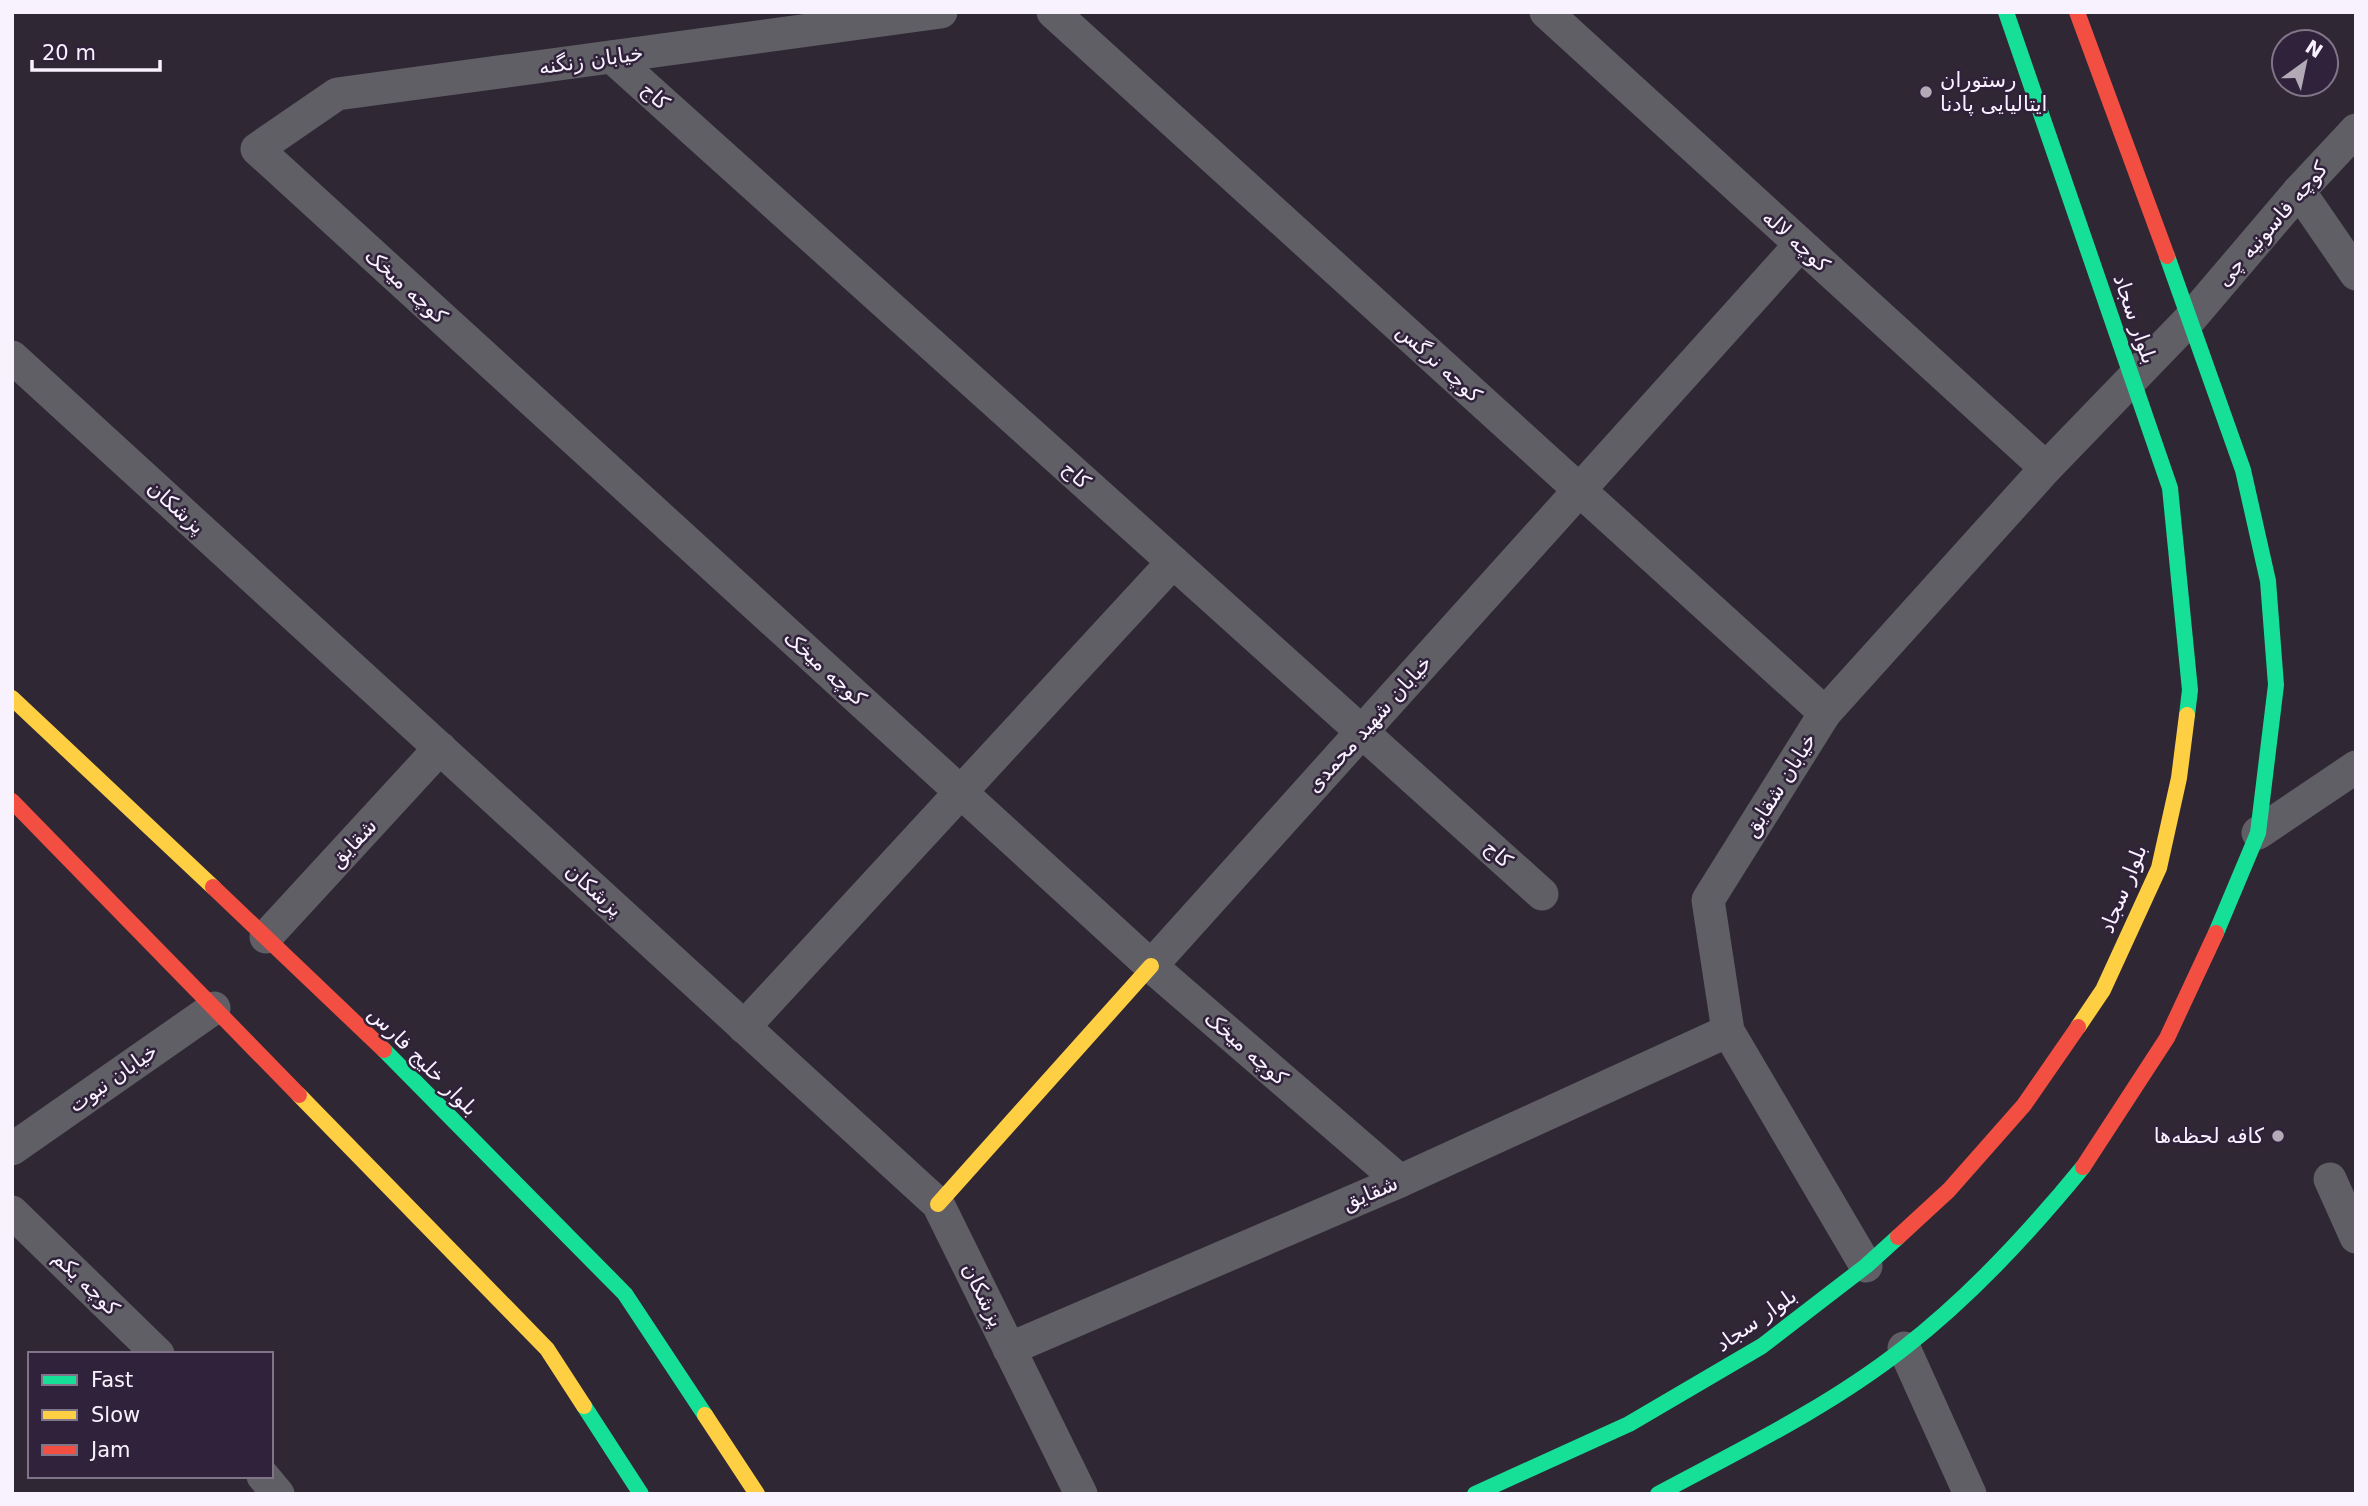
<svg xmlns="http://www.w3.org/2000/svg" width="2368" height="1506" font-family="'DejaVu Sans',Vazirmatn,sans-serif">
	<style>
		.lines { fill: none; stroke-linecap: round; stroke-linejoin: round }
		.street { stroke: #605f66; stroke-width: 33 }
		.fast { stroke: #16e098; stroke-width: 16 }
		.slow { stroke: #ffcf43; stroke-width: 16 }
		.jam { stroke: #f24e42; stroke-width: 16 }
		.poi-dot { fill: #b2abb7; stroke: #30223a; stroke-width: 2.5 }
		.labels { text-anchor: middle; stroke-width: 5; stroke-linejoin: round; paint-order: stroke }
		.street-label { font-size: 21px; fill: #f8f1fe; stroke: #30223a }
		.poi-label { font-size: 21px; fill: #f8f1fe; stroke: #30223a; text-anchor: start }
	</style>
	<rect width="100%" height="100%" fill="#2f2834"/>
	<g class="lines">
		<!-- street -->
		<g class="street">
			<polyline points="941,12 337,94 257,149 1151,966 1400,1181"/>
			<polyline points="1053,12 1825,713"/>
			<polyline points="1546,12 2046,468"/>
			<polyline points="612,57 1542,894"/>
			<polyline points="2299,191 2356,274"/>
			<polyline points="12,357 938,1204 1081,1494"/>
			<polyline points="2258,833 2356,767"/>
			<polyline points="266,937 440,748"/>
			<polyline points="1151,966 1800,245"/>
			<polyline points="744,1027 1173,562"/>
			<polyline points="12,1149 214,1008"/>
			<polyline points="2330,1179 2356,1237"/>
			<polyline points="12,1212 158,1354"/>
			<polyline points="1866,1266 1728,1031 1708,900 1825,713 2046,468 2190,319 2299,191 2356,130"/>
			<polyline points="1904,1348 1970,1494"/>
			<polyline points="1009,1349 1400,1181 1728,1031"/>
			<polyline points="263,1476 278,1494"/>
		</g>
		<!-- fast -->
		<g class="fast">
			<polyline points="2006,12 2170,488 2190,690 2187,715"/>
			<polyline points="2167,256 2243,470 2268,581 2276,685 2258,833 2216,933"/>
			<polyline points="384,1050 625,1294 705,1415"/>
			<polyline points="584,1406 641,1494"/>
			<polyline points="1475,1494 1629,1424 1762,1346 1866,1266 1898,1237"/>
			<path d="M1658,1494C1742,1449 1829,1407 1904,1348C1971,1296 2030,1232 2083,1167"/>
		</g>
		<!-- slow -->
		<g class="slow">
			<polyline points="12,698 213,887"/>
			<polyline points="2078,1027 2103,990 2159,868 2179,778 2187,715"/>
			<polyline points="299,1095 547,1349 584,1406"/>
			<polyline points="938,1204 1151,966"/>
			<polyline points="705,1415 757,1494"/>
		</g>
		<!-- jam -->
		<g class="jam">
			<polyline points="2077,12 2167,256"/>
			<polyline points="12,801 299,1095"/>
			<polyline points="213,887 384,1050"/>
			<polyline points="2083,1167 2167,1038 2216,933"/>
			<polyline points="1898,1237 1949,1190 2024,1105 2078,1027"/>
		</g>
	</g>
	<!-- markers -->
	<g class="poi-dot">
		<circle cx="1926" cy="92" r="7"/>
		<circle cx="2278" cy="1136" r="7"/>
	</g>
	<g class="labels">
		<!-- street labels -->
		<g class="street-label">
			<text transform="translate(591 60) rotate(-8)" y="7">خیابان زنگنه</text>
			<text transform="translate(655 96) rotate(42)" y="7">کاج</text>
			<text transform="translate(2272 224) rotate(-49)" y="7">کوچه فاسونیه چی</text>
			<text transform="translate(1796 241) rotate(42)" y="7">کوچه لاله</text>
			<text transform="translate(406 286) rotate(42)" y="7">کوچه میخک</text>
			<text transform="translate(2135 319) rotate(71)" y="7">بلوار سجاد</text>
			<text transform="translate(1439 363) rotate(42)" y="7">کوچه نرگس</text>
			<text transform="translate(1076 475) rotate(42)" y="7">کاج</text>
			<text transform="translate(176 507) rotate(42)" y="7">پزشکان</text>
			<text transform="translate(825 668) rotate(42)" y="7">کوچه میخک</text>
			<text transform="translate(1369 724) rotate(-48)" y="7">خیابان شهید محمدی</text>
			<text transform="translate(1780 785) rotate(-58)" y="7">خیابان شقایق</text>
			<text transform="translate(353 843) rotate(-47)" y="7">شقایق</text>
			<text transform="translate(1498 854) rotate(42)" y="7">کاج</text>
			<text transform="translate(2123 889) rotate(-68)" y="7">بلوار سجاد</text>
			<text transform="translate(594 890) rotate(42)" y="7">پزشکان</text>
			<text transform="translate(1246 1048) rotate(41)" y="7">کوچه میخک</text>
			<text transform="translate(423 1061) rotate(45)" y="7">بلوار خلیج فارس</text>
			<text transform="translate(113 1078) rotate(-35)" y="7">خیابان نبوت</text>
			<text transform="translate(1370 1193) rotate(-23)" y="7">شقایق</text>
			<text transform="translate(86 1283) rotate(44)" y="7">کوچه یکم</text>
			<text transform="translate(983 1295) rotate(64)" y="7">پزشکان</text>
			<text transform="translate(1756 1320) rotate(-35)" y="7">بلوار سجاد</text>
		</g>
		<!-- poi labels -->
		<g class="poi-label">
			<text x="1940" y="87">رستوران<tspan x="1940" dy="24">ایتالیایی پادنا</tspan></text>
			<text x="2264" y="1143" text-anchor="end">کافه لحظه‌ها</text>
		</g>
	</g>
	<!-- border -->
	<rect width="2368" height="1506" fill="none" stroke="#f8f1fe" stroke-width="28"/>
	<!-- legend -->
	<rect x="28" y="1352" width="245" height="126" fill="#30223a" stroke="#807588" stroke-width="2"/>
	<rect x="42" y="1375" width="35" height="10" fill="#16e098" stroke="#807588" stroke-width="2"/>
	<text x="91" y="1387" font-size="21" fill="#f8f1fe">Fast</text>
	<rect x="42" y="1410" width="35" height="10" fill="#ffcf43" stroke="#807588" stroke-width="2"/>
	<text x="91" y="1422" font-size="21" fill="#f8f1fe">Slow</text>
	<rect x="42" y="1445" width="35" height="10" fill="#f24e42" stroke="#807588" stroke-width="2"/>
	<text x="91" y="1457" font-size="21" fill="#f8f1fe">Jam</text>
	<!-- north arrow -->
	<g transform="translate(2305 63) rotate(33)"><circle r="33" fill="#30223a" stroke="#807588" stroke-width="2"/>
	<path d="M0-5L12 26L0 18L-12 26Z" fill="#b2abb7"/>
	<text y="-10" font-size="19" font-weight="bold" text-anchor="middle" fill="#f8f1fe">N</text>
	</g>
	<!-- scale -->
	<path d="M32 60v10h128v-10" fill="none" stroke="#f8f1fe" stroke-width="3.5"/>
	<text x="42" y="60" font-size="21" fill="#f8f1fe" stroke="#30223a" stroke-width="5" paint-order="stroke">20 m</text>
</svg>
